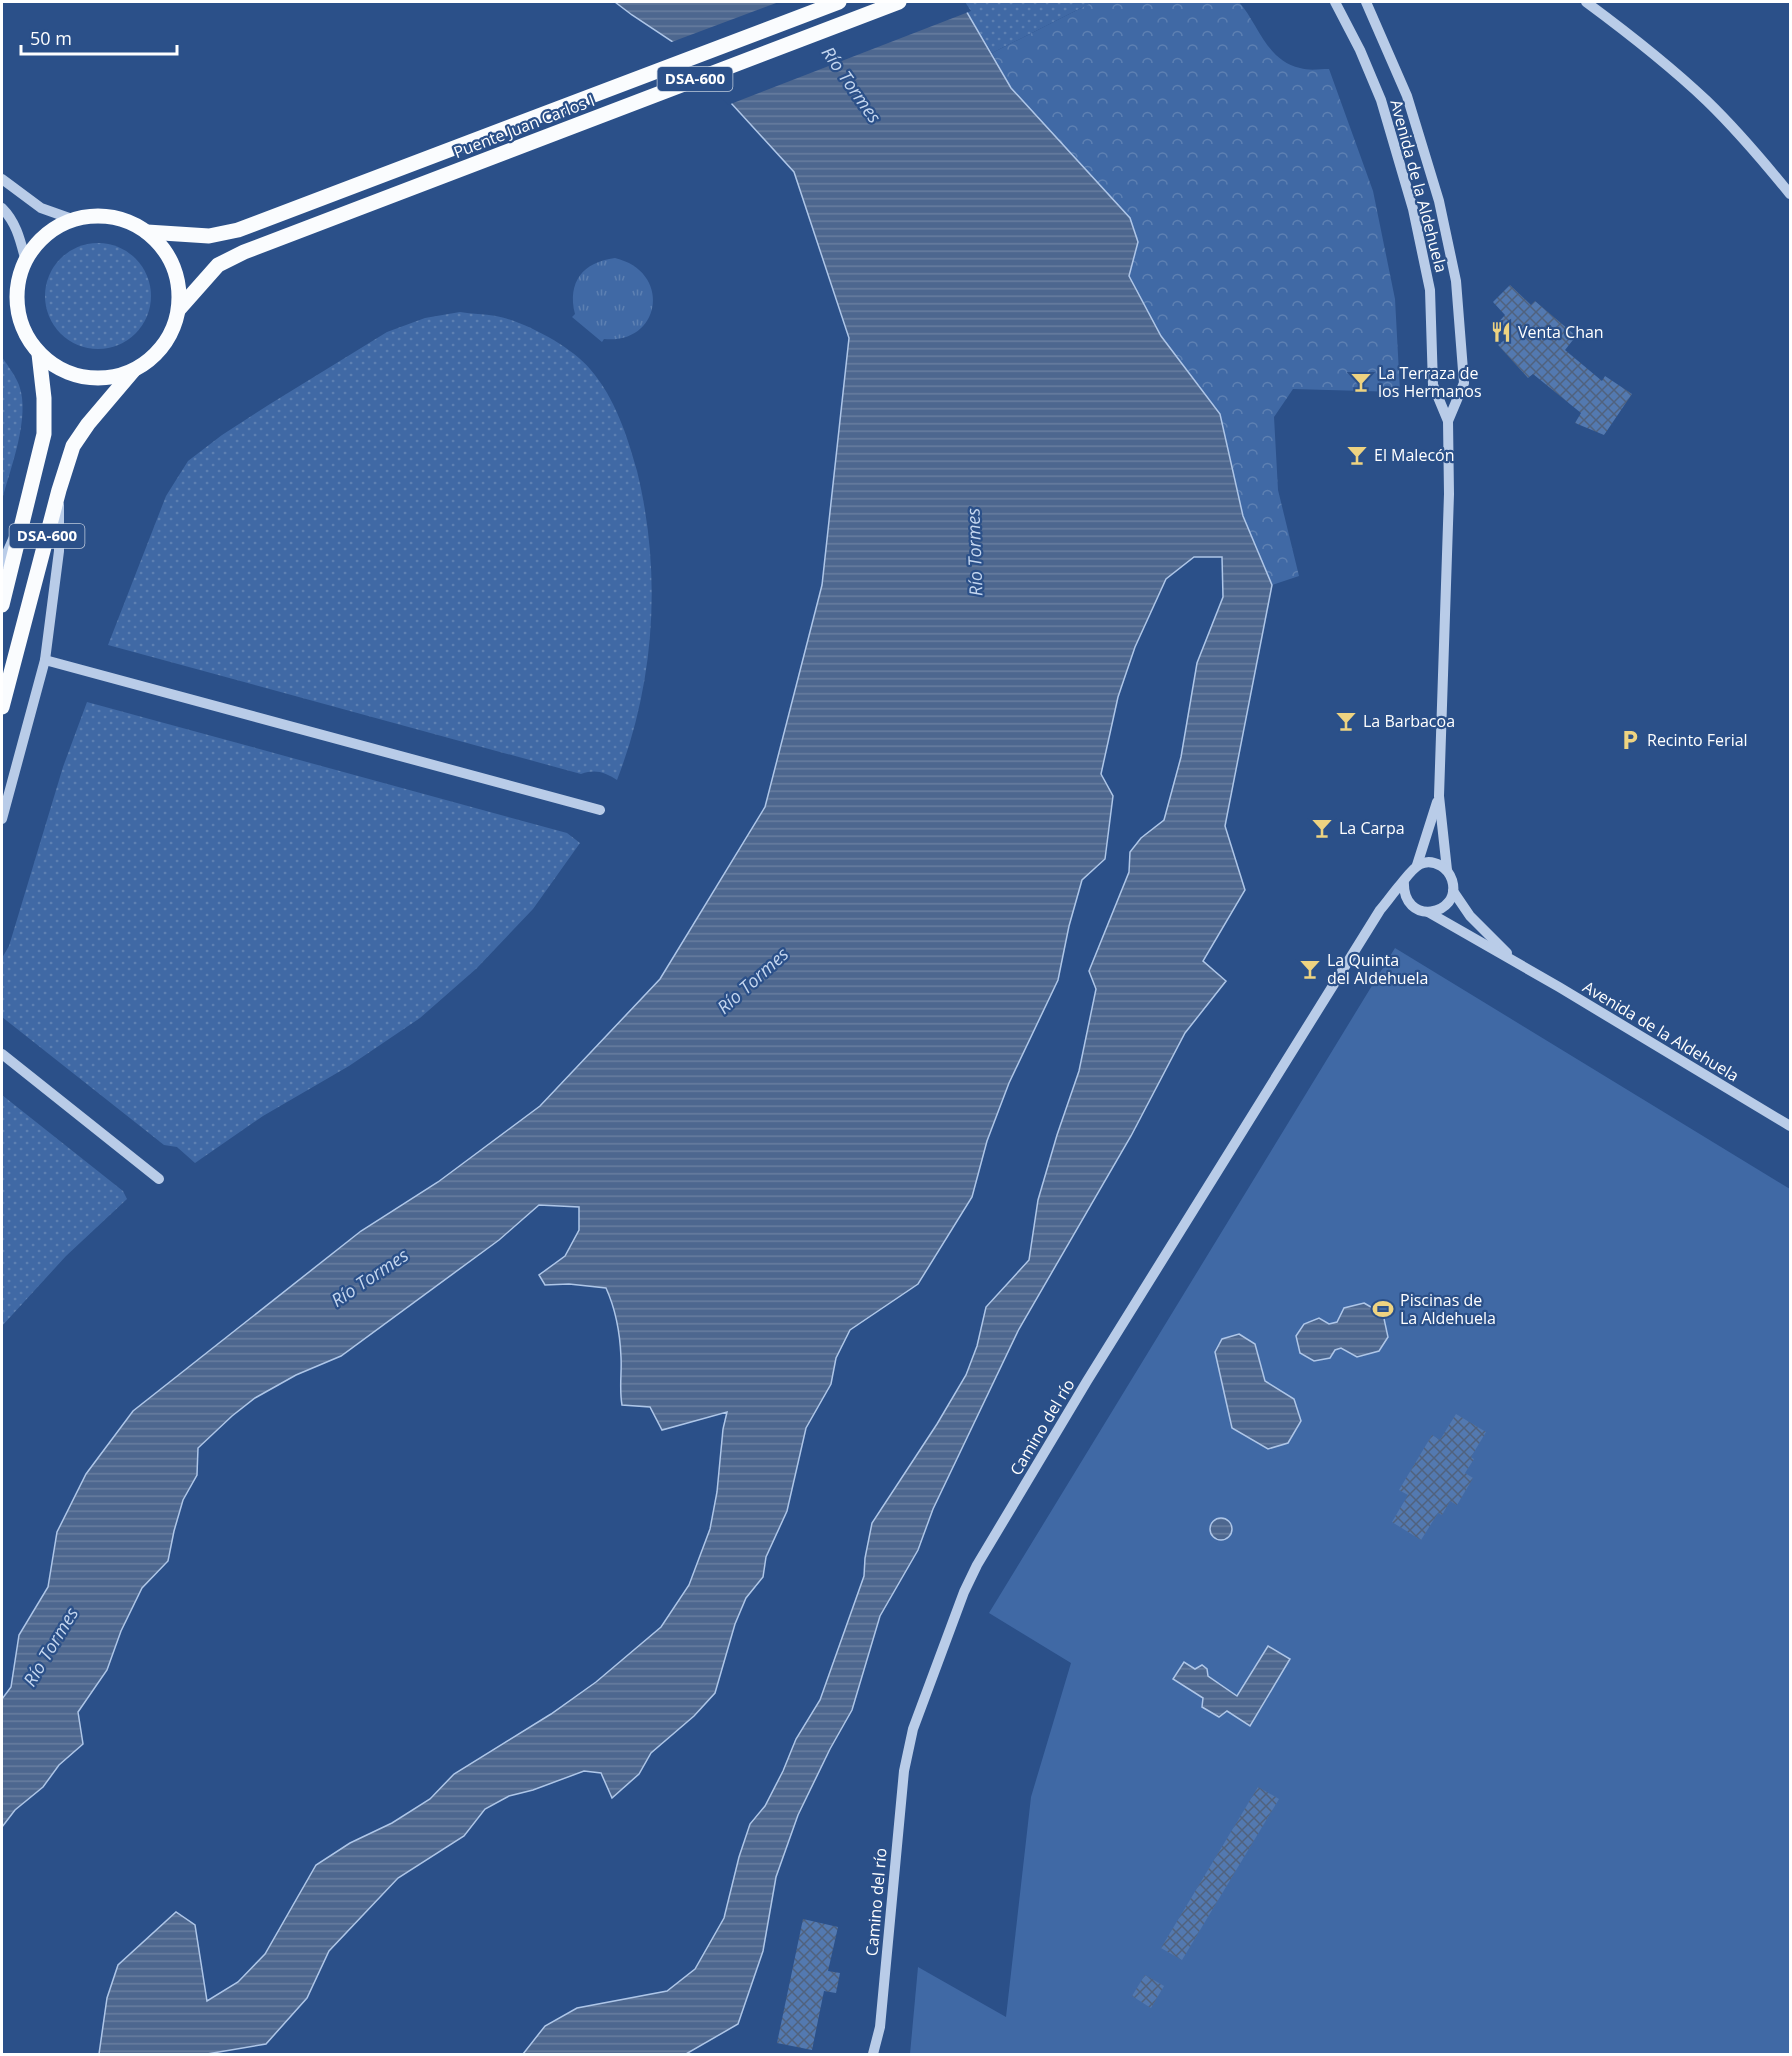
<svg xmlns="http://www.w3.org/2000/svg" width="1792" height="2056" font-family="'Open Sans',sans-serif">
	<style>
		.grass { fill: url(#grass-dots) }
		.forest { fill: url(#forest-crowns) }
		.park { fill: url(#park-tufts) }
		.pitch { fill: #4069a5 }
		.water { fill: url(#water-rules); stroke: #aec6e8; stroke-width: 1.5 }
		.pier { fill: #2b5089 }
		.building { fill: url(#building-cross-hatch) }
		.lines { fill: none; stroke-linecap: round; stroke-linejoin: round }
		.minor { stroke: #b9cce8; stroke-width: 10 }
		.major { stroke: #fafcfe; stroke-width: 15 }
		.labels { text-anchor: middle; stroke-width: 4.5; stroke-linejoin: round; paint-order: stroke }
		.shield { fill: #2b5089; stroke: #bfcadc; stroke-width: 1.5 }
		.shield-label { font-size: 15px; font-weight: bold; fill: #fff }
		.street-label { font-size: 16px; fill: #fff; stroke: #2b5089 }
		.poi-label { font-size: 16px; fill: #fff; stroke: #2b5089; text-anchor: start }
		.water-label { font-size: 18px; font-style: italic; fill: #c4d6ef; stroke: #2b5089 }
	</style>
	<defs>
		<pattern id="grass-dots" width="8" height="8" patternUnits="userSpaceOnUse" patternTransform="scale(1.5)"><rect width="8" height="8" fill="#4069a5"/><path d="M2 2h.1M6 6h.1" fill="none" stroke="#5d80b2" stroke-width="1.8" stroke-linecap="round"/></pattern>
		<pattern id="forest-crowns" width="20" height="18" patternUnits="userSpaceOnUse" patternTransform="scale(1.5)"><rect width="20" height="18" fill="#4069a5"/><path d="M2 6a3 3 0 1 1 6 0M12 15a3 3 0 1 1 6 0" fill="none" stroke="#5d80b2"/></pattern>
		<pattern id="park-tufts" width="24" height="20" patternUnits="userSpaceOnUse" patternTransform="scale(1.5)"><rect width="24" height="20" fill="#4069a5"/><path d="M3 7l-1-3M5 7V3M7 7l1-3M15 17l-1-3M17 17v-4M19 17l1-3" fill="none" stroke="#5d80b2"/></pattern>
		<pattern id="water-rules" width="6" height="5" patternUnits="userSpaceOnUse" patternTransform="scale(1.5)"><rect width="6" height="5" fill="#4d678f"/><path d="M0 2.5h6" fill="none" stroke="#687ea0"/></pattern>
		<pattern id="building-cross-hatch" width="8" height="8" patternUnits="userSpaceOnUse" patternTransform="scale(1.5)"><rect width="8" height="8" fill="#5379b0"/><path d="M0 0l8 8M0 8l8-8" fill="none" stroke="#50627e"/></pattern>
	</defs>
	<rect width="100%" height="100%" fill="#2b5089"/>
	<!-- grass -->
	<g class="grass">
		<polygon points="961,2 1093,2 992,53"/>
		<circle cx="98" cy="296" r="53"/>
		<path d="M460,312C472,314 484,314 496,316C524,321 572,347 590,369C615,398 627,435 637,471C662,573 655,682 617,780C604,772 596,769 581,774L108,645L166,496L188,461L222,435L270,404L387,332L425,318Z"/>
		<path d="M2,357C8,366 15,375 19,385C31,417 10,469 2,500Z"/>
		<polygon points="87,702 567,833 580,843 533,909 477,968 420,1018 349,1066 263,1116 195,1163 177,1147 164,1145 2,1017 2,958 9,946 63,767"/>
		<polygon points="2,1095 123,1191 127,1199 66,1256 2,1326"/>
	</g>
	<!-- forest -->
	<path class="forest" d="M1093,2H1239C1259,25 1266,60 1300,68C1309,71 1320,69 1329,69L1373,191L1395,299L1400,392L1293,389L1274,417L1278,490L1299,576L1272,585L1243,516L1220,414L1161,336L1129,276L1138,242L1011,88L992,53Z"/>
	<!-- park -->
	<path class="park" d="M615,258C673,272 661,345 604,339L602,342L572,317L575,314C567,282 583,262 615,258Z"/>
	<!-- pitch -->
	<polygon class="pitch" points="1395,948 1790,1189 1790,2054 910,2054 918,1967 1006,2017 1031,1797 1071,1663 989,1613"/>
	<!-- water -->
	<g class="water">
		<path d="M615,2H961L1011,88L1130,218L1138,242L1129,276L1161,336L1220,414L1243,516L1272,585L1225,826L1245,890L1203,961L1226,981L1185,1033L1131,1136L1019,1329L933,1509L918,1550L880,1616L852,1710L830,1749L798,1815L776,1877L763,1951L738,2024L686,2054H523L545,2026L577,2008L667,1991L695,1969L724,1918L739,1857L750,1824L765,1806L783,1771L796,1739L820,1700L864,1576L865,1558L872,1523L937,1424L966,1375L977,1346L986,1307L1029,1260L1038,1200L1057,1135L1079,1071L1096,989L1089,971L1129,872L1130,852L1141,838L1164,820L1181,757L1197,663L1223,597L1222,557H1194L1166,579L1135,647L1118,697L1101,774L1113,796L1105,859L1082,880L1069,926L1058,980L1009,1083L987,1141L972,1197L918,1284L850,1330L836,1358L831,1384L806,1428L787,1511L766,1557L763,1577L746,1598L735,1624L715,1693L694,1716L651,1753L639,1774L612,1798L601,1773L584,1771L533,1790L509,1796L485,1809L464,1836L398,1878L329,1951L307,1998L266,2044L207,2054H99L107,1998L118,1965L176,1912L195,1925L207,2001L238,1982L265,1954L316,1865L350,1843L392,1823L430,1799L454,1774L551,1714L596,1682L661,1627L689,1585L710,1529L717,1492L723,1429L727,1412L662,1430L650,1407L622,1405C619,1388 622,1373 621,1357C620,1333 616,1310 606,1288L569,1284L545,1285L539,1275L565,1256L579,1230V1207L539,1205L499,1240L341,1356L296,1375L255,1398L232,1416L198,1448L197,1475L183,1500L174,1531L168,1561L142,1588L121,1631L107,1670L78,1712L83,1744L59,1765L43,1787L15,1810L2,1827V1699L11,1687L19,1635L48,1587L57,1532L86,1474L133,1411L361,1231L438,1182L540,1106L660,979L765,807L822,585L849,338L794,172L679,46L632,15Z"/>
		<polygon points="1364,1303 1383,1314 1388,1337 1379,1351 1357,1357 1341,1348 1335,1350 1330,1358 1314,1361 1300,1353 1296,1336 1304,1324 1319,1318 1329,1324 1337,1322 1344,1308"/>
		<polygon points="1239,1334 1255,1344 1265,1381 1294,1399 1301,1421 1288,1443 1268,1449 1232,1428 1215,1352 1222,1339"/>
		<circle cx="1221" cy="1529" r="11"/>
		<polygon points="1268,1646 1290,1659 1250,1726 1227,1711 1219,1717 1202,1707 1203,1698 1173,1679 1184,1662 1195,1669 1202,1665 1207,1669 1208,1676 1237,1696"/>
	</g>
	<!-- pier -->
	<polygon class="pier" points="779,2 965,2 971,11 728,105 678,49 669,43"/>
	<!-- building -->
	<g class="building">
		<polygon points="1510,285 1531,305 1535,301 1576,336 1565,350 1602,381 1605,376 1632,394 1604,435 1575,423 1581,413 1533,374 1528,378 1498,345 1507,338 1495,326 1505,315 1493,302"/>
		<polygon points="1456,1414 1486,1432 1471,1457 1474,1459 1465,1473 1473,1478 1457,1505 1450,1501 1442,1515 1438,1513 1421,1540 1392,1522 1408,1495 1399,1490 1432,1435 1440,1440"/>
		<polygon points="1258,1787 1279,1799 1182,1960 1161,1948"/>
		<polygon points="803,1919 838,1927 828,1971 840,1973 836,1993 824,1991 812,2050 777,2043"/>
		<polygon points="1145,1975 1164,1986 1151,2008 1132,1996"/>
	</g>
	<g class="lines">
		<!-- minor -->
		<g class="minor">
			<polyline points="1335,2 1360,50 1381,100 1413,209 1430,290 1433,385 1448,421 1449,494 1439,796 1447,870"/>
			<polyline points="1366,2 1407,96 1439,201 1456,281 1464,383 1448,421"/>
			<path d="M1586,2C1628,33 1669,65 1707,101C1737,130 1764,162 1790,194"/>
			<polyline points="2,179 41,208 72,219"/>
			<path d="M2,208C16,222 20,239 25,258"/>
			<polyline points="2,564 14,537"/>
			<polyline points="45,660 600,810"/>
			<polyline points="2,819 45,660 59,551 59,505"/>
			<polyline points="1417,865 1437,802"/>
			<polyline points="1453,891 1470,916 1507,953"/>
			<polyline points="1428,912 1559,987 1790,1126"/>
			<polyline points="2,1054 159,1179"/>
			<path d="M873,2054L880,2027L904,1771L913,1729L964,1592L977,1565L1087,1381L1380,910C1387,902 1393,893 1400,885C1411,872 1421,854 1441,866C1446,869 1450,874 1452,880C1463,916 1401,928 1404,880"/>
		</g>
		<!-- major -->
		<g class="major">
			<circle cx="98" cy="297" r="81"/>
			<polyline points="147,232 209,236 238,230 839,2"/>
			<polyline points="179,309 218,265 244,252 899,2"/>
			<polyline points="2,605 44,434 44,398 39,354"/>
			<polyline points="2,707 59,490 73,446 88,424 133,371"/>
		</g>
	</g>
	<!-- icons -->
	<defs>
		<g id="restaurant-bare" transform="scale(1.62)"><path d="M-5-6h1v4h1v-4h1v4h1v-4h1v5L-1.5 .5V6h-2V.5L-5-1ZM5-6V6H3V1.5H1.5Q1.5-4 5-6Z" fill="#eed381" stroke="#2b5089" stroke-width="2.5" paint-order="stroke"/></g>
		<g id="bar-bare" transform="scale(1.62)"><path d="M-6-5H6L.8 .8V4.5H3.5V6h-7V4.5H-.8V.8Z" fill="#eed381" stroke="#2b5089" stroke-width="2.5" paint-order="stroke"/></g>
		<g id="parking-bare" transform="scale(1.62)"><path d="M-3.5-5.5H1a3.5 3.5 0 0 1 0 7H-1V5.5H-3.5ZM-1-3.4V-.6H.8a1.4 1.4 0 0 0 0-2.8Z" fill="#eed381" stroke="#2b5089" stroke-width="2.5" paint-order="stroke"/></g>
		<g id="stadium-bare" transform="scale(1.62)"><path d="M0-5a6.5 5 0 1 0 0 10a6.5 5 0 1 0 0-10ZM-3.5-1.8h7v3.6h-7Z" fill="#eed381" stroke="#2b5089" stroke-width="2.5" paint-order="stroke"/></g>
	</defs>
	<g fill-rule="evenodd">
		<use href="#restaurant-bare" x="1501" y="332"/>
		<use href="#bar-bare" x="1361" y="382"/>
		<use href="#bar-bare" x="1357" y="455"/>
		<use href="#bar-bare" x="1346" y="721"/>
		<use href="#parking-bare" x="1630" y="740"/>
		<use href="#bar-bare" x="1322" y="828"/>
		<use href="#bar-bare" x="1310" y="969"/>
		<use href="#stadium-bare" x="1383" y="1309"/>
	</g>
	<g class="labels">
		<!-- shield labels -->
		<g class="shield">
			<rect x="657.5" y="67" width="75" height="24" rx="4.5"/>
			<rect x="9.5" y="524" width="75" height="24" rx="4.5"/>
		</g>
		<g class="shield-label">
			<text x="695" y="84">DSA-600</text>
			<text x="47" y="541">DSA-600</text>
		</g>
		<!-- street labels -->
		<g class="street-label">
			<text transform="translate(524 126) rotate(-21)" y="6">Puente Juan Carlos I</text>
			<text transform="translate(1419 186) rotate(75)" y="6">Avenida de la Aldehuela</text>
			<text transform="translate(1661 1031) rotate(31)" y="6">Avenida de la Aldehuela</text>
			<text transform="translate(1042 1427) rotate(-59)" y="6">Camino del río</text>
			<text transform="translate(876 1902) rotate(-85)" y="6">Camino del río</text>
		</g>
		<!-- poi labels -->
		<g class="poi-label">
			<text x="1518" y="338">Venta Chan</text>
			<text x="1378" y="379">La Terraza de<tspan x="1378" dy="18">los Hermanos</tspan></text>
			<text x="1374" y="461">El Malecón</text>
			<text x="1363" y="727">La Barbacoa</text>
			<text x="1647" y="746">Recinto Ferial</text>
			<text x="1339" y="834">La Carpa</text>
			<text x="1327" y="966">La Quinta<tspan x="1327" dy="18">del Aldehuela</tspan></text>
			<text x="1400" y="1306">Piscinas de<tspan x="1400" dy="18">La Aldehuela</tspan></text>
		</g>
		<!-- water labels -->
		<g class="water-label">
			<text transform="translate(851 85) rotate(55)" y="6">Río Tormes</text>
			<text transform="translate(975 552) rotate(-92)" y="6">Río Tormes</text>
			<text transform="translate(753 981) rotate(-42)" y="6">Río Tormes</text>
			<text transform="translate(370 1278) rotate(-34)" y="6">Río Tormes</text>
			<text transform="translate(51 1647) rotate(-59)" y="6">Río Tormes</text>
		</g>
	</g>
	<!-- border -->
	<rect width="1792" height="2056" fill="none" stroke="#ffffff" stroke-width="6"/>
	<!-- scale -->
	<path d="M21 45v9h156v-9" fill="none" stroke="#ffffff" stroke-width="3"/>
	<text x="30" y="45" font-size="18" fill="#ffffff" stroke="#2b5089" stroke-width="4.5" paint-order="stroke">50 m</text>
</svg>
